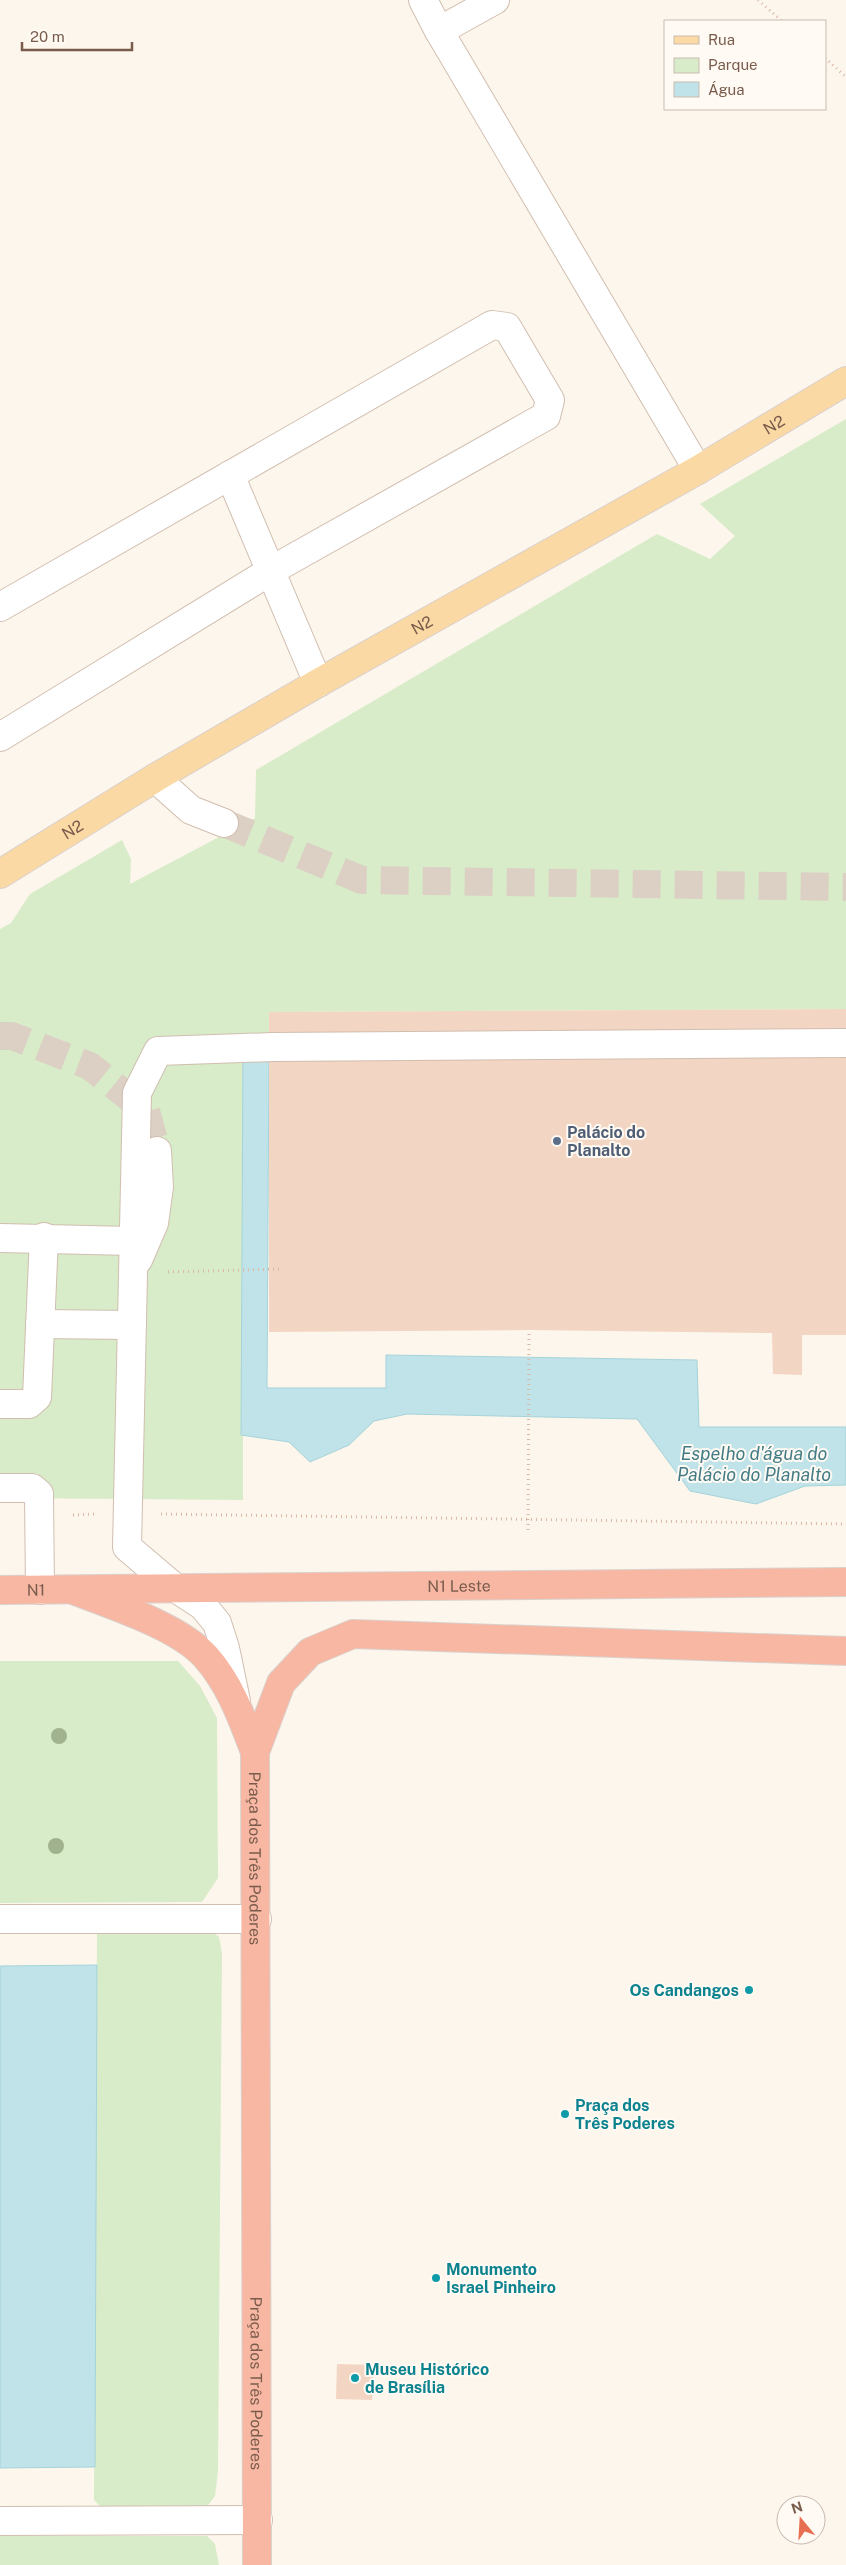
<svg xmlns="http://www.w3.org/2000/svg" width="846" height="2565" font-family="'Public Sans',sans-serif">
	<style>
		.green { fill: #d8ecc9 }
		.water { fill: #bfe3e8; stroke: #a5d3da }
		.building { fill: #f3d5c3 }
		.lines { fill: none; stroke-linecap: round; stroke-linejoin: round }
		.minor-tunnel { stroke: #dcd0c4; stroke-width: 28; stroke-dasharray: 28 14; stroke-linecap: butt }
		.minor-casing { stroke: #d1beb0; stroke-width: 30 }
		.major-casing { stroke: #dad1cd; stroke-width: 30 }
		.highway-casing { stroke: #dad1cd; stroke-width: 30 }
		.path { stroke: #d9b8a5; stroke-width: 3; stroke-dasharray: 1 4; stroke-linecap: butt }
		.minor { stroke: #fff; stroke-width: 28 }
		.major { stroke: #fbd9a5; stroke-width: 28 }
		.highway { stroke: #f7b7a3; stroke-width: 28 }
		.path-bridge { stroke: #d9b8a5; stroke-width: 3; stroke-dasharray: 1 4; stroke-linecap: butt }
		.tree { fill: #a0b28e }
		.service-dot { fill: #5c6f8a; stroke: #fffaf3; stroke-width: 2 }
		.culture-dot { fill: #0f9aa8; stroke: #fffaf3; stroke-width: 2 }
		.labels { text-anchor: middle; stroke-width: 4; stroke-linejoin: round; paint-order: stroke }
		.street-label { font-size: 16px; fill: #7a5c4d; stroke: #fffaf3 }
		.service-label { font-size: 16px; font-weight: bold; fill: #4e5e75; stroke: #fffaf3; text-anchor: start }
		.culture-label { font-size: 16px; font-weight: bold; fill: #0d838f; stroke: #fffaf3; text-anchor: start }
		.water-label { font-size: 18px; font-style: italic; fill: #437c86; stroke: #fffaf3 }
	</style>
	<rect width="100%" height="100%" fill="#fdf6ec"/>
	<!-- green -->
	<g class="green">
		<polygon points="846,419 846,1009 269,1012 269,1053 243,1052 243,1500 0,1498 0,929 11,923 30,894 122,840 131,859 130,884 255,818 256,770 657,534 710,559 735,536 700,504"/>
		<polygon points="0,1661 178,1661 200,1686 217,1718 218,1878 202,1902 0,1903"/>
		<polygon points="208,1928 219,1937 222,1953 218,2471 215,2496 206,2508 102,2508 94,2500 97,1931"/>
		<polygon points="0,2536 207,2536 215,2544 219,2565 0,2565"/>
	</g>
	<!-- water -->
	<g class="water">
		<polygon points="243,1052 269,1053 267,1388 386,1388 386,1355 697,1360 699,1427 846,1427 846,1485 805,1486 756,1504 690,1491 637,1419 407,1414 374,1421 349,1445 310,1462 289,1442 241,1435"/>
		<polygon points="97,1965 95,2467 0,2468 0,1966"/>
	</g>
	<!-- building -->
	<g class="building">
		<polygon points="846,1009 846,1335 802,1335 802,1375 773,1374 772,1333 529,1330 269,1332 269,1012"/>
		<polygon points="337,2364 374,2365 372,2400 336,2399"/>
	</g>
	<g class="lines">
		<!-- minor-tunnel -->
		<g class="minor-tunnel">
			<polyline points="224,823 362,880 846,887"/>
			<polyline points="0,1036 12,1036 90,1066 146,1111 157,1151"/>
		</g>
		<!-- minor casing -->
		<g class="minor-casing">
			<g id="minor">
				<polyline points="423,0 439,31 698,470"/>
				<polyline points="439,31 495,0"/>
				<polyline points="230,475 318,683"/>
				<polyline points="0,607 492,325 507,327 550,400 546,416 272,570 0,737"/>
				<polyline points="155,778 191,810 224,823"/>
				<polyline points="0,1238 133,1241"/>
				<polyline points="138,1260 154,1223 159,1187 157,1151"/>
				<polyline points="40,1324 132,1325"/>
				<polyline points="0,1404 29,1404 37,1397 44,1237"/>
				<polyline points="0,1488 32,1488 39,1494 40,1590"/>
				<polyline points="236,1701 225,1648 217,1623 203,1606 174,1587 127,1547 137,1093 158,1051 273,1047 846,1043"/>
				<polyline points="0,1919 257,1919"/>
				<polyline points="0,2521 258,2520"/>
			</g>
		</g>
		<!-- major casing -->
		<g class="major-casing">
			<g id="major">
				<path id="s1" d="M0,874L155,778L318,683L698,470L846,381"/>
			</g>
		</g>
		<!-- highway casing -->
		<g class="highway-casing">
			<g id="highway">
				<path id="s2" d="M0,1590L846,1582"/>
				<path id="s3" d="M73,1590C111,1605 179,1626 206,1657C230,1684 242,1718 255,1752L257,2565"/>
				<polyline points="255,1752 281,1683 310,1652 353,1634 846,1651"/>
			</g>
		</g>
		<!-- path -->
		<g class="path">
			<polyline points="758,0 782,21"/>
			<polyline points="825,58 846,77"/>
			<polyline points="168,1272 280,1269"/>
			<polyline points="161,1514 846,1524"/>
			<polyline points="73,1515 94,1514"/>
		</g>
		<!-- minor -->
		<use href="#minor" class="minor"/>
		<!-- major -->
		<use href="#major" class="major"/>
		<!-- highway -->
		<use href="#highway" class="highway"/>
		<!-- path-bridge -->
		<polyline class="path-bridge" points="528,1530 529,1330"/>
	</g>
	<!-- trees -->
	<g class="tree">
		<circle cx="59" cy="1736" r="8"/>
		<circle cx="56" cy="1846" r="8"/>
	</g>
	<!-- markers -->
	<circle class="service-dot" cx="557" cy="1141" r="5"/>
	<g class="culture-dot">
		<circle cx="749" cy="1990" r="5"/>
		<circle cx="565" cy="2114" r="5"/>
		<circle cx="436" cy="2278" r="5"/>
		<circle cx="355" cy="2378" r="5"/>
	</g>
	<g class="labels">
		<!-- street labels -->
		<g class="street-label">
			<text dy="6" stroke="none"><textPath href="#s1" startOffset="895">N2</textPath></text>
			<text dy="6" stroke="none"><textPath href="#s1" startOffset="490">N2</textPath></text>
			<text dy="6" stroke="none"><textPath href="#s1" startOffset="85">N2</textPath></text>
			<text dy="6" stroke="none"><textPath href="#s2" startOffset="459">N1 Leste</textPath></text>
			<text dy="6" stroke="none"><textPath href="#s2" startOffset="36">N1</textPath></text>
			<text dy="6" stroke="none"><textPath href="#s3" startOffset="364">Praça dos Três Poderes</textPath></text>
			<text dy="6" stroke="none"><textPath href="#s3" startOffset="889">Praça dos Três Poderes</textPath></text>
		</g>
		<!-- service labels -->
		<g class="service-label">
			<text x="567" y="1138">Palácio do<tspan x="567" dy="18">Planalto</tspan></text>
		</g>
		<!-- culture labels -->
		<g class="culture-label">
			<text x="739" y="1996" text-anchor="end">Os Candangos</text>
			<text x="575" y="2111">Praça dos<tspan x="575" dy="18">Três Poderes</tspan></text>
			<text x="446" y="2275">Monumento<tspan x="446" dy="18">Israel Pinheiro</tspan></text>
			<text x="365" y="2375">Museu Histórico<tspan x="365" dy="18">de Brasília</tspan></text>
		</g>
		<!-- water labels -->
		<g class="water-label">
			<text x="754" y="1460">Espelho d'água do<tspan x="754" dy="21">Palácio do Planalto</tspan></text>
		</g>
	</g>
	<!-- legend -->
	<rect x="664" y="20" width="162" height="90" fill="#fffaf3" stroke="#cabbb1"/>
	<rect x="674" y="36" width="25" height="8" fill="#fbd9a5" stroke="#cabbb1"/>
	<text x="708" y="45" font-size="15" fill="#7a5c4d">Rua</text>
	<rect x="674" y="58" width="25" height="15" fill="#d8ecc9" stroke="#cabbb1"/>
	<text x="708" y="70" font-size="15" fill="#7a5c4d">Parque</text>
	<rect x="674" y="82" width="25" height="15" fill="#bfe3e8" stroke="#cabbb1"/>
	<text x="708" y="95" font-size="15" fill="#7a5c4d">Água</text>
	<!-- north arrow -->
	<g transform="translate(801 2520) rotate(342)"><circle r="24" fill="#fffaf3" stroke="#cabbb1"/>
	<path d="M0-4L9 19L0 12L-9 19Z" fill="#e76f51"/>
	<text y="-8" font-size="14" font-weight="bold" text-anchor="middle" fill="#7a5c4d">N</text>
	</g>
	<!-- scale -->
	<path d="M22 42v8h110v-8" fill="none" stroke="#7a5c4d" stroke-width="2.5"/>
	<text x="30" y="42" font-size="15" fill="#7a5c4d" stroke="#fffaf3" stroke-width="4" paint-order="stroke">20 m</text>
</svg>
